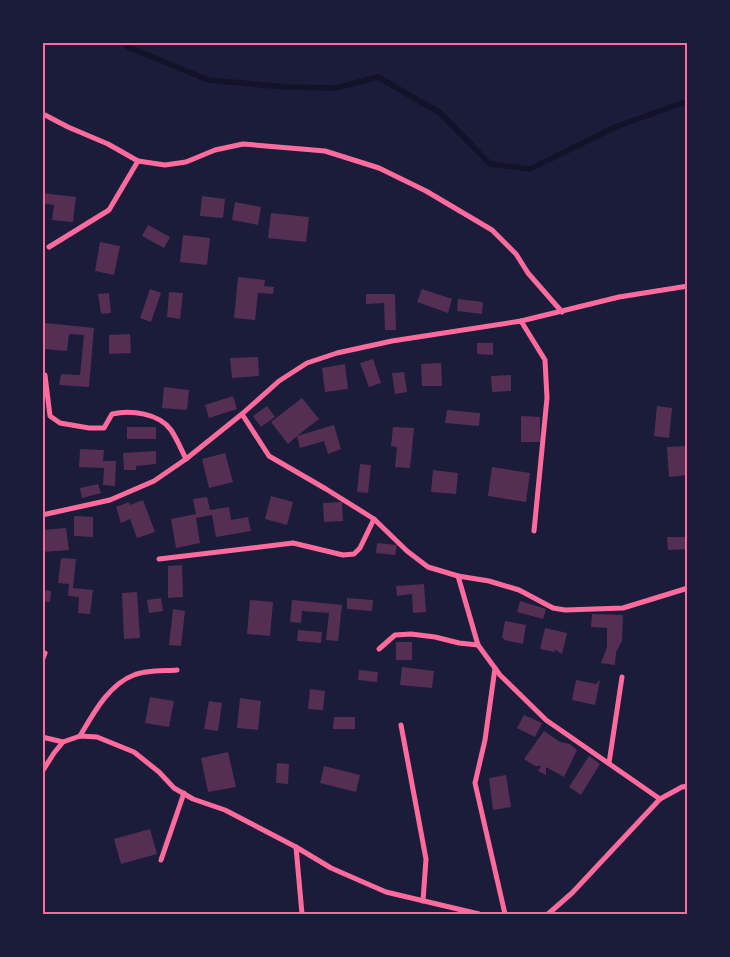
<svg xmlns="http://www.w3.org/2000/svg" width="730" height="957" font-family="Arial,sans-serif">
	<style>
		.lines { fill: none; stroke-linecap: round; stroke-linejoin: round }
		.stream { stroke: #12122b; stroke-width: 5.5 }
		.building { fill: #542f53 }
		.minor { stroke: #ff6b9d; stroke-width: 5 }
		.neatline { fill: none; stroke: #ff6b9d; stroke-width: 2 }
	</style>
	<rect width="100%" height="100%" fill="#1b1b3a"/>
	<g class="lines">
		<!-- stream -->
		<polyline class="stream" points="125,42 128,47 208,80 285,87 336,88 378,77 440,113 490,164 530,169 615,127 688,101"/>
	</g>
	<!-- building -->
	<g class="building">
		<polygon points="42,193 76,197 73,222 52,220 54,205 42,203"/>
		<polygon points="202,196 225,199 223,218 200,216"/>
		<polygon points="235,202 261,207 258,225 232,220"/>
		<polygon points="271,213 309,217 306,242 268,238"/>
		<polygon points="148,225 170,237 164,248 142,236"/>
		<polygon points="183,235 210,238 207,265 180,262"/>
		<polygon points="100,242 120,246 114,275 95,271"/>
		<polygon points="238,277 265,280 264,286 274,287 273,294 258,293 255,320 234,318"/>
		<polygon points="150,289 161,293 151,322 140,318"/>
		<polygon points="422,289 452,299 448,313 417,302"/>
		<polygon points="169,292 183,293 180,319 167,317"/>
		<polygon points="109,293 111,313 101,314 98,294"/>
		<polygon points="366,294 395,294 396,330 385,330 384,303 366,304"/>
		<polygon points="458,299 483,302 482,314 457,311"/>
		<polygon points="45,323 94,328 89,387 59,385 61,374 80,375 84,335 69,334 67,351 43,349"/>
		<polygon points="130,334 131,353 109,354 109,335"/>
		<polygon points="477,343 493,343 493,355 477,354"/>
		<polygon points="258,357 259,376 232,378 230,358"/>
		<polygon points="373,359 381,383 369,387 360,363"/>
		<polygon points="441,363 442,386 422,386 421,364"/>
		<polygon points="345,364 348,389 325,392 322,368"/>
		<polygon points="404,372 407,392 395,394 392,373"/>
		<polygon points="511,375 511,391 492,392 491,376"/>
		<polygon points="164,387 189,390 187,410 162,408"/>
		<polygon points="233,396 237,409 209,418 205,405"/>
		<polygon points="302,398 319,419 297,436 334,425 341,449 328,454 324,441 300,448 297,436 288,444 271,422"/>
		<polygon points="267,406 275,417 261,427 253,416"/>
		<polygon points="657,406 672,408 669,438 654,436"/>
		<polygon points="447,410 480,413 479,426 445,423"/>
		<polygon points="521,416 540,417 540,442 521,442"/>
		<rect x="127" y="427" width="29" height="12"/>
		<polygon points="393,427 414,428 410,468 395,467 397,447 391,446"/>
		<polygon points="688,446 688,475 669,477 667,447"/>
		<polygon points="80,449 104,450 103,461 116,461 115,486 103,485 104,468 79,467"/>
		<polygon points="156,451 156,464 136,466 136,470 124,470 123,453"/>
		<polygon points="225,453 233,482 209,488 202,459"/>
		<polygon points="360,464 371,465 368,493 357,492"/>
		<polygon points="492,467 530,473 526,502 488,496"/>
		<polygon points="433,470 458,473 456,494 431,492"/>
		<polygon points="98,484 101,493 82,498 80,488"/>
		<polygon points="271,496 293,502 287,525 265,519"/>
		<polygon points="207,497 210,510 229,507 231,520 248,517 251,531 216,537 212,515 196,518 200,543 176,548 171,519 196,514 193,499"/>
		<polygon points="143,500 155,532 137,538 130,519 121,523 116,507 129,502 130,505"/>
		<polygon points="342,502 343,521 324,522 323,503"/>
		<polygon points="74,516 93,517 93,537 74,536"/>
		<polygon points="66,528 69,550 42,552 42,530"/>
		<polygon points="667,537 688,537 688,549 668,550"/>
		<polygon points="377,543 397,545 395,555 376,553"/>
		<polygon points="61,558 76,559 73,588 93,590 90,614 78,613 79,597 68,596 69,584 58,583"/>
		<polygon points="182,565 183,597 168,598 168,566"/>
		<polygon points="424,584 426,612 413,613 412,594 397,596 396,586"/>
		<polygon points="42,590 51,591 50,602 42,601"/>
		<polygon points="137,592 140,638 124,639 122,593"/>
		<polygon points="161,598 163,611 149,613 147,600"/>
		<polygon points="347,598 373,600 372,611 347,609"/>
		<polygon points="250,600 273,602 270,636 247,634"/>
		<polygon points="292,600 342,605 338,641 326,640 329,613 302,611 301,623 290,622"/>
		<polygon points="520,601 546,609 543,619 517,612"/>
		<polygon points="173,609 185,611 181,646 169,645"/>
		<polygon points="592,614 623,615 622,641 616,652 615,665 601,663 607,647 607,628 591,627"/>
		<polygon points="505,621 526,625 523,644 504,640 504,639 502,638"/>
		<polygon points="545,628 567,633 562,654 554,649 555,652 540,649"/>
		<polygon points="298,630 322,632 321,643 297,641"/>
		<rect x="396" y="642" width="16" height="18"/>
		<polygon points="402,667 434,671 432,688 400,685"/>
		<polygon points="359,670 378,672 377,682 358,680"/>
		<polygon points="576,680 596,684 600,680 595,705 572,700"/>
		<polygon points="310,689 325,691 323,710 308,709"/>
		<polygon points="150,697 174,701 169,727 145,723"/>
		<polygon points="240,698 261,701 258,730 237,728"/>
		<polygon points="209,701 222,703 218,731 204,729"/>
		<polygon points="524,715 542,723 535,737 517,728"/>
		<polygon points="334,717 355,717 355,729 333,729"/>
		<polygon points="544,731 560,742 570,744 577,750 564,777 546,767 546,775 538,771 541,766 535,766 524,759"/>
		<polygon points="228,752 236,787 208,792 201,758"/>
		<polygon points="589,756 600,764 581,795 569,787"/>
		<polygon points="277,763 289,764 288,784 276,783"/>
		<polygon points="324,766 360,775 356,792 320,783"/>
		<polygon points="506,775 511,807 493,810 489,778"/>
		<polygon points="150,829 157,854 121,864 114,839"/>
	</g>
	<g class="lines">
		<!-- minor -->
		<g class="minor">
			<polyline points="45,115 68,127 108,144 138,161 165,165 186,162 215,150 243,144 325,151 379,168 426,191 492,230 516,254 528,273 562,312"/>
			<polyline points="49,247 109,210 138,161"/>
			<polyline points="521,321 545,360 547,398 534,531"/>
			<path d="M45,375L50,416L60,423L89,428H104L112,414C131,410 159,413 171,430C177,439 181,449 186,459"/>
			<polyline points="242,414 269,456 326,489 374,519 407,551 428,567 458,576 489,581 519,590 553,608 565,610 623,608 688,588"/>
			<polyline points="42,515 110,500 154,481 186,459 242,414 279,381 307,363 337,353 392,341 521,321 619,297 688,286"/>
			<polyline points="159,559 293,543 343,555 354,554 360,548 374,519"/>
			<polyline points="458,576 478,645 500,675 546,720 660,799"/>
			<polyline points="379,649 395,635 411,634 435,637 459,643 478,645"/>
			<polyline points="42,661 45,653"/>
			<polyline points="495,668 485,740 475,783 505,914"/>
			<polyline points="401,725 426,859 423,901"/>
			<path d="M80,736C93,714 109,684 134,675C145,670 165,671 177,670"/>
			<polyline points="42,737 63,742"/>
			<polyline points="609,763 622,677"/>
			<polyline points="42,772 54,753 63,742 80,736 97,737 134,752 159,772 174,788 193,799 225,810 296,847 331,868 386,892 479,914"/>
			<polyline points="296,847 302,914"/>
			<polyline points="161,860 184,793"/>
			<polyline points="548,914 572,893 660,799 682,787 688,786"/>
		</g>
	</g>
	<!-- border -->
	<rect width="730" height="957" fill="none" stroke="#1b1b3a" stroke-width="88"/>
	<rect x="44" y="44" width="642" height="869" class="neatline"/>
</svg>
